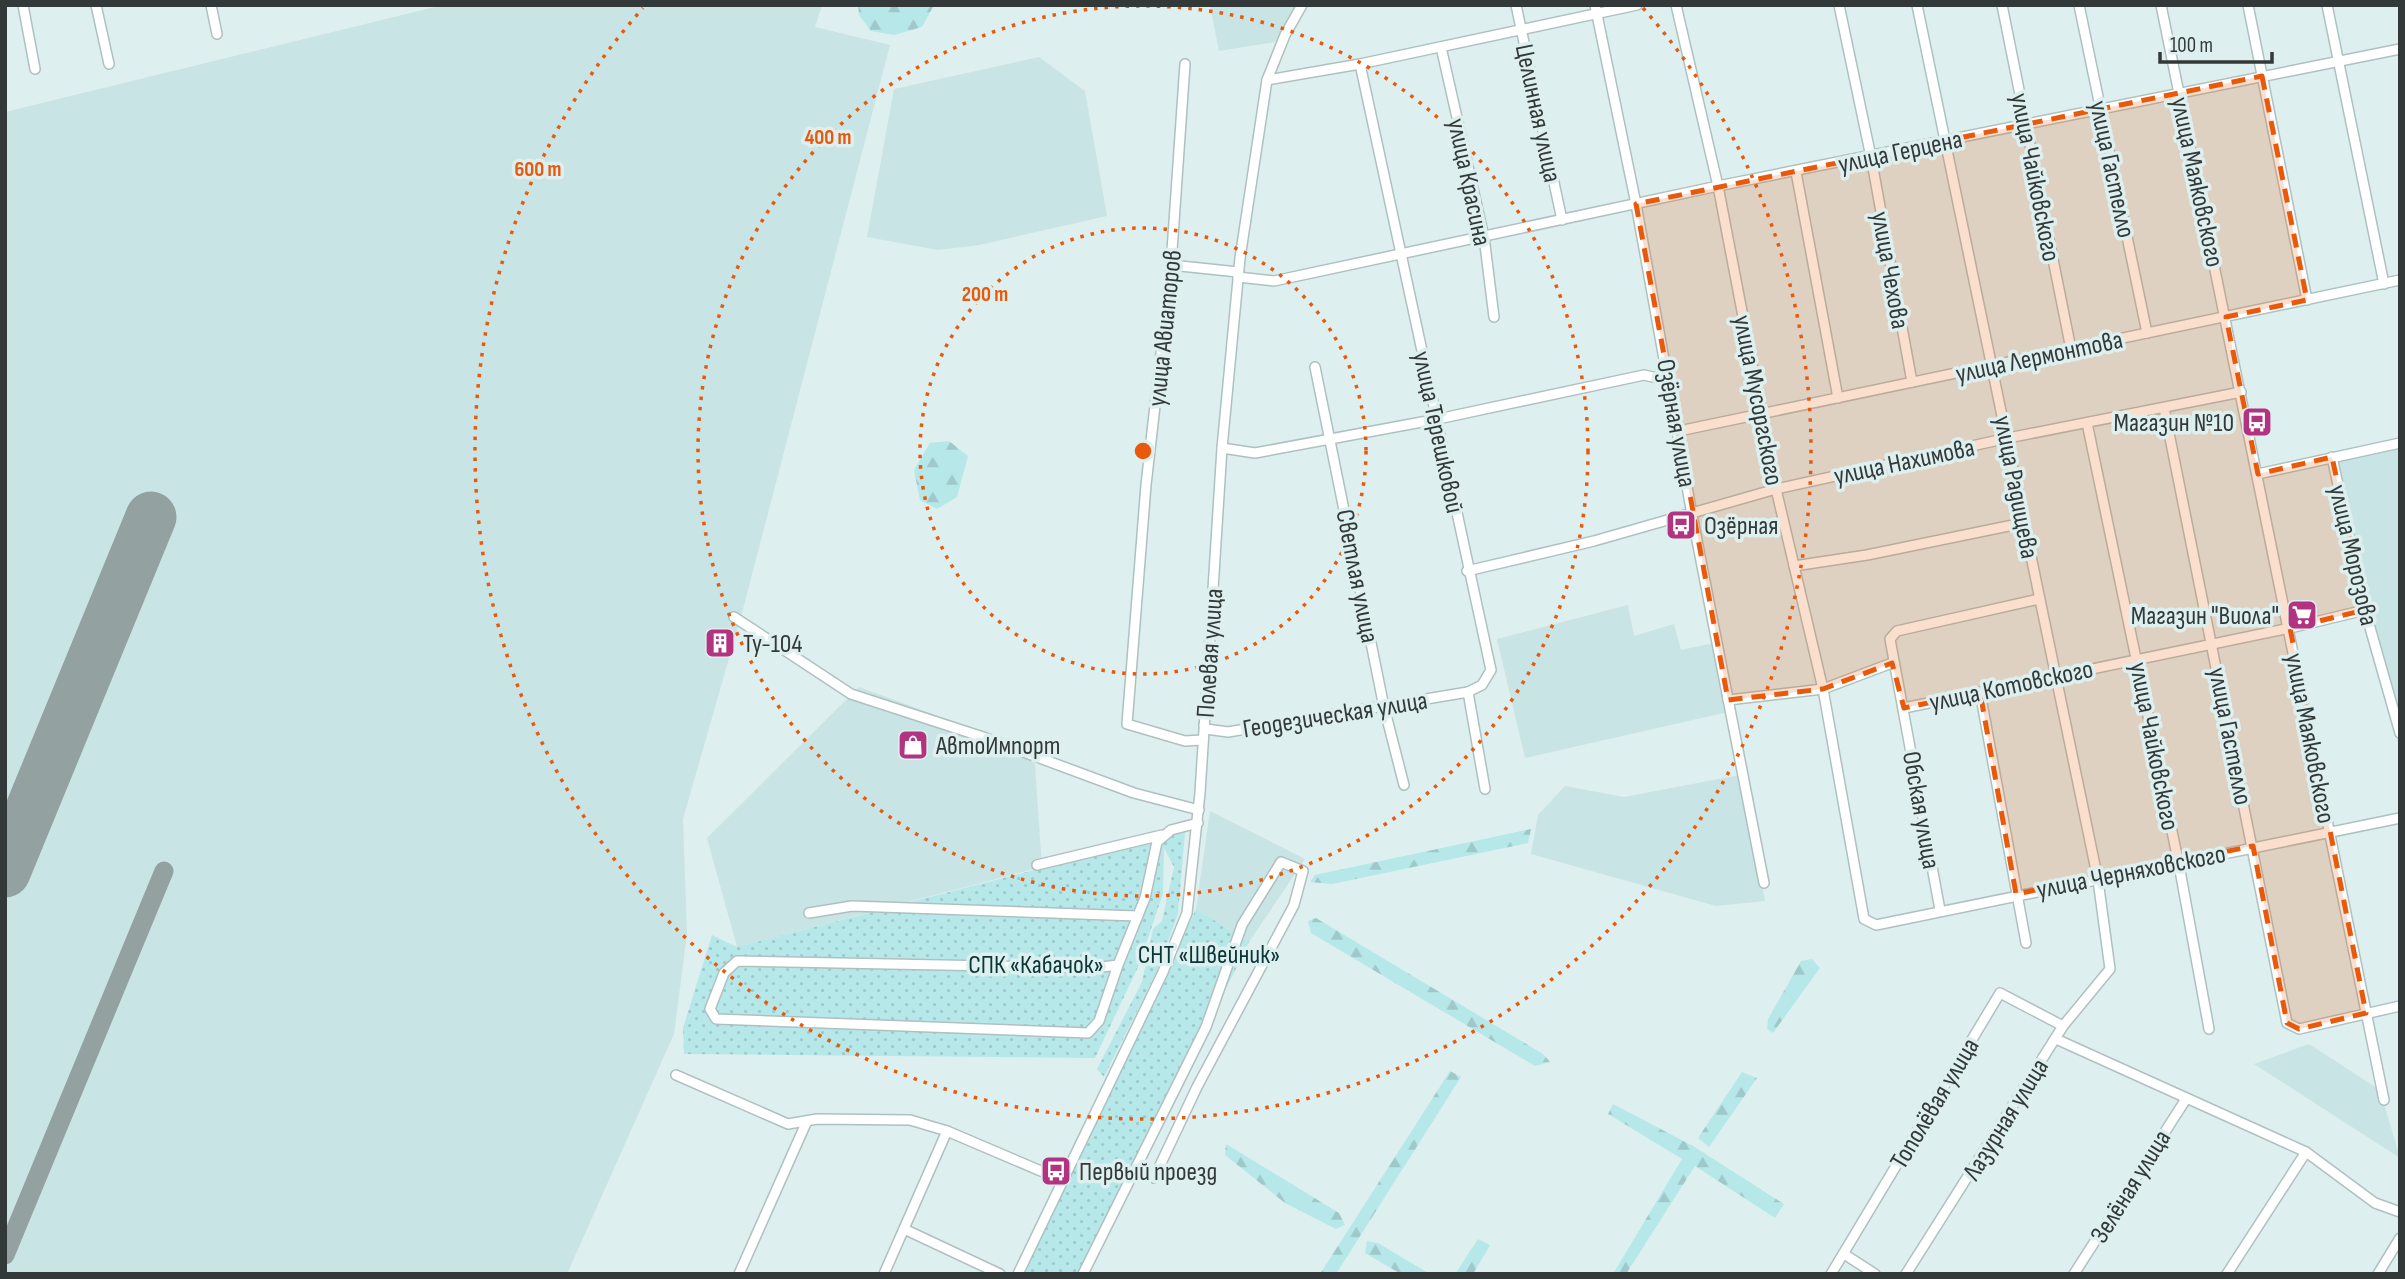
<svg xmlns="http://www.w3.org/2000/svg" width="2405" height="1279" font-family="'Sofia Sans Condensed',sans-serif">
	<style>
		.built { fill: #c9e4e4 }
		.grass { fill: url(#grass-dots) }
		.forest { fill: url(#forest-firs) }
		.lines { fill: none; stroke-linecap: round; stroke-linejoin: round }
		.taxiway { stroke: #94a1a1; stroke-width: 19 }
		.runway { stroke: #94a1a1; stroke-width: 51 }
		.minor-casing { stroke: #afc0c0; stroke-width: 12 }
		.minor { stroke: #fff; stroke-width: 9 }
		.marked { fill: #e8590c; fill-opacity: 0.2; stroke: #e8590c; stroke-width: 5; stroke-dasharray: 14 9; stroke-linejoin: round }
		.ring { fill: none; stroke: #e8590c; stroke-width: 3.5; stroke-dasharray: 3.5 7 }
		.labels { text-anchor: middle; stroke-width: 7; stroke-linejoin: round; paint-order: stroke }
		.street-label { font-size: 26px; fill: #333939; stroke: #deefef }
		.poi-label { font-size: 26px; fill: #333939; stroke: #deefef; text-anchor: start }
		.park-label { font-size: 26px; fill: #0b3536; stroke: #deefef }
		.centre { fill: #e8590c; stroke: #deefef; stroke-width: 3.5 }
		.ring-label { font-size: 21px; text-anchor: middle; font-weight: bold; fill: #e8590c; stroke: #deefef; stroke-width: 7; stroke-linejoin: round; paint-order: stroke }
	</style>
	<defs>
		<pattern id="grass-dots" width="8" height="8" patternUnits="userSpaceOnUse" patternTransform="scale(1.75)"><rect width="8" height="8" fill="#b7e8e9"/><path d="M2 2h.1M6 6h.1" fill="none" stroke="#9ec8c9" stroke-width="1.8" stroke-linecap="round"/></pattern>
		<pattern id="forest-firs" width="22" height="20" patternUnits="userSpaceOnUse" patternTransform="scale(1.75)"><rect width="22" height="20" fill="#b7e8e9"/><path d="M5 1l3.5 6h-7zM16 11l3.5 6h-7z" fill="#9ec8c9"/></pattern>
	</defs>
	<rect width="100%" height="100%" fill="#deefef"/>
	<!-- built -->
	<g class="built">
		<polygon points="443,5 822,5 815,27 890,45 742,613 683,819 687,934 674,1034 567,1274 5,1274 5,112"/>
		<polygon points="1210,5 1295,5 1275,42 1219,51"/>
		<polygon points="1039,57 1085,91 1107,216 979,245 938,250 867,237 894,89"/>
		<polygon points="2400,448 2400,752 2338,461"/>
		<polygon points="1628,605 1634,636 1674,624 1681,650 1714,643 1728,712 1525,758 1497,639"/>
		<polygon points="859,687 1034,751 1042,867 737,947 707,838"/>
		<polygon points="1740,775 1765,901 1716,906 1531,854 1538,815 1565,786 1624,797"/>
		<polygon points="1210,811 1305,859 1249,942 1196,909"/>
		<polygon points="2309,1044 2380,1090 2400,1158 2254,1064"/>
	</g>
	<!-- grass -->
	<g class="grass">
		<polygon points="1185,833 1178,914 1157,971 1104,1077 1097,1069 1142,982 1153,929 1162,921 1174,867 1164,848 1163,893 1139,965 1095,1058 684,1054 683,1028 712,935 737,947 1169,835"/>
		<polygon points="1196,909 1249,942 1085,1274 1024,1274"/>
	</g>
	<!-- forest -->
	<g class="forest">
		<polygon points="858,5 934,5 922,27 894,35 871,31 859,15"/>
		<polygon points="949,441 968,456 957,497 937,509 920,500 914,470 930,443"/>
		<polygon points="1531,829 1528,843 1332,884 1310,882 1315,875"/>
		<polygon points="1316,918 1543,1054 1550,1062 1535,1066 1311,933 1308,921"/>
		<polygon points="1812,959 1820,968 1773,1033 1767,1029 1768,1019 1801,961"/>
		<polygon points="1450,1071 1461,1077 1336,1274 1320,1274"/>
		<polygon points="1742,1072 1757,1078 1709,1147 1698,1138"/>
		<polygon points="1613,1104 1693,1146 1784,1204 1775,1218 1695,1166 1626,1274 1613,1274 1682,1159 1608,1114"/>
		<polygon points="1226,1144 1339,1213 1345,1225 1336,1229 1285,1203 1225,1155"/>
		<polygon points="1478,1239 1490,1245 1473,1274 1455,1274"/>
		<polygon points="1367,1241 1378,1243 1430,1274 1401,1274 1365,1253"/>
	</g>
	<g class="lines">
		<!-- taxiway -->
		<polyline class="taxiway" points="5,1255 164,871"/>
		<!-- runway -->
		<polyline class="runway" points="5,872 151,517"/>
		<!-- minor casing -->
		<g class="minor-casing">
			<g id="minor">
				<polyline points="23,5 35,69"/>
				<polyline points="96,5 109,64"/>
				<polyline points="211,5 217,34"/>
				<polyline points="1516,5 1562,220"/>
				<polyline points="1595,5 1636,204 1693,520 1764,883"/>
				<polyline points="1676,5 1718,186 1776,489 1823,689 1864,919 1876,925 2400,818"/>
				<polyline points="1839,5 1871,157 1912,382"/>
				<polyline points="2002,5 2071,349"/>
				<polyline points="2079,5 2147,333"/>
				<polyline points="2161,5 2384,1100"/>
				<polyline points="2248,5 2307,300"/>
				<polyline points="2327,5 2384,284"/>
				<polyline points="1441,47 1484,237 1494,317"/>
				<polyline points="1185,64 1171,265 1146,485 1127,724 1185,741 1202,740"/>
				<polyline points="1360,64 1491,670 1482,685 1468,692 1485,789"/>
				<polyline points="1267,80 1360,64 1637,5"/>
				<polyline points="1796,172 1838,398"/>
				<polyline points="1171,265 1238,272"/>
				<polyline points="1238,277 1274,281 1718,186 2400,49"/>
				<polyline points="1315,367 1384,707 1404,785"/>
				<polyline points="2164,408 2287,1023 2299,1029 2400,1006"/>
				<polyline points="2087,423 2179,865 2209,1029"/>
				<polyline points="1679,431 2400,280"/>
				<polyline points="1222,448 1255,453 1438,419 1644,375 1670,381"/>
				<polyline points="2332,457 2365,610 2400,733"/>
				<polyline points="2258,474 2400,443"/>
				<polyline points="1794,566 1867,555 2023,523"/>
				<polyline points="1467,571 1594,541 1776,489 2008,438 2241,392"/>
				<polyline points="734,617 851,694 983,737 1134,793 1199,810"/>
				<polyline points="1980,692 2026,943"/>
				<polyline points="1728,700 1823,689 1892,663"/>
				<polyline points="1904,708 2290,628 2365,610"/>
				<polyline points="1204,725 1206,729 1228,732 1468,692"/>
				<polyline points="1037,865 1162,835"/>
				<polyline points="1940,910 1890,639 1897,631 2039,599"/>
				<polyline points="809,913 852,906 1137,916"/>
				<polyline points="1118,965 1094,968 737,961 724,973 710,1009 716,1019 1088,1033 1099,1021 1118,965 1145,898 1157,842 1171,830 1198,823"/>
				<polyline points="2056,1039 2306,1152 2375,1203 2400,1212"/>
				<polyline points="676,1075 788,1124 817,1119 910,1120 947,1131 1062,1180"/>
				<polyline points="904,1229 1000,1274"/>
				<polyline points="1844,1254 1875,1274"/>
				<polyline points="739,1274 807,1121"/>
				<polyline points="884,1274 947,1131"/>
				<polyline points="1018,1274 1163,972 1187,913 1200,793 1222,448 1240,258 1267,80 1285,35 1302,5"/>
				<polyline points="1083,1274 1206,1027 1242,925 1281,862 1303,871 1294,905 1197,1087 1154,1178"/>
				<polyline points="1831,1274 2000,993 2063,1026"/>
				<polyline points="1906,1274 2063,1026 2110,969 2098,880 1917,5"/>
				<polyline points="2074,1274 2186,1099"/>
				<polyline points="2227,1274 2306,1152"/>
				<polyline points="2378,1274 2400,1238"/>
			</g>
		</g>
		<!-- minor -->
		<use href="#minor" class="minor"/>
	</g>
	<!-- marked area -->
	<path class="marked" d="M2262,76L2307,300L2226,317L2258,474L2332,457L2365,610L2290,628L2366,1013L2299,1029L2287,1023L2253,846L2016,894L1980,692L1904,708L1892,663L1823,689L1728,700L1636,204Z"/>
	<!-- distance rings -->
	<g class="ring">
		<circle cx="1143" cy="451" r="223"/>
		<circle cx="1143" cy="451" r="445"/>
		<path d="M1643 8A668 668 0 1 1 643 8"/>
	</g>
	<!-- icons -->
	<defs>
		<g id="bus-square" transform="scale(1.575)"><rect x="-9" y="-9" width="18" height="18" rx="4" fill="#b23481" stroke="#deefef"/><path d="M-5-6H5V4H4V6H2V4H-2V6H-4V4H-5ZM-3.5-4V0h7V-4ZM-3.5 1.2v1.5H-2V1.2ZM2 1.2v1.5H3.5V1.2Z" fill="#fff"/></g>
		<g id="supermarket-square" transform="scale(1.575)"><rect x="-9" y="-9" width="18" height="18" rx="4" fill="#b23481" stroke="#deefef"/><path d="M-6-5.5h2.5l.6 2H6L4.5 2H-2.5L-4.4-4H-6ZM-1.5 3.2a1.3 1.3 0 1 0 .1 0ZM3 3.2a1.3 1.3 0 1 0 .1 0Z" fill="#fff"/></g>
		<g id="building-square" transform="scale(1.575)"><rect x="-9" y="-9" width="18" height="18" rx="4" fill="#b23481" stroke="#deefef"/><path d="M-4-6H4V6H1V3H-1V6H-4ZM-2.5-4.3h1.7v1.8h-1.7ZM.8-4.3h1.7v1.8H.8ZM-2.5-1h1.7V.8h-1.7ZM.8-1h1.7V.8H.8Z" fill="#fff"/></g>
		<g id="shop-square" transform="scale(1.575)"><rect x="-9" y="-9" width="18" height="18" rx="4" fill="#b23481" stroke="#deefef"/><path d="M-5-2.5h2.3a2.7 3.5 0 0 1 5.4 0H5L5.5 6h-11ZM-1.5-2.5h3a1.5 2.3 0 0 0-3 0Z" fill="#fff"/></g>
	</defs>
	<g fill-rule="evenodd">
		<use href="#bus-square" x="2257" y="422"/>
		<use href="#bus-square" x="1681" y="525"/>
		<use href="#supermarket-square" x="2302" y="615"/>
		<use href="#building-square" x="720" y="643"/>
		<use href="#shop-square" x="913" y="745"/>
		<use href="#bus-square" x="1056" y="1171"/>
	</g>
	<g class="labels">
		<!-- street labels -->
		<g class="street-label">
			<text transform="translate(1539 113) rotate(78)" y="9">Целинная улица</text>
			<text transform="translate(1900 151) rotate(-12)" y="9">улица Герцена</text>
			<text transform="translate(2113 169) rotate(78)" y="9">улица Гастелло</text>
			<text transform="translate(2036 177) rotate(79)" y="9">улица Чайковского</text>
			<text transform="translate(1470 182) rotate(78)" y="9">улица Красина</text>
			<text transform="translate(2198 182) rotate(78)" y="9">улица Маяковского</text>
			<text transform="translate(1891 270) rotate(80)" y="9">улица Чехова</text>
			<text transform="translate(1164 328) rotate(-84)" y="9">улица Авиаторов</text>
			<text transform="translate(2039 356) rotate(-12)" y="9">улица Лермонтова</text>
			<text transform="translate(1759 400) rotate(79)" y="9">улица Мусоргского</text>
			<text transform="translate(1677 423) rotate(80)" y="9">Озёрная улица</text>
			<text transform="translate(1439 432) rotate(78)" y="9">улица Терешковой</text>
			<text transform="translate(1904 461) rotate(-12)" y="9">улица Нахимова</text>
			<text transform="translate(2017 487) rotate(79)" y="9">улица Радищева</text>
			<text transform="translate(2354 555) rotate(77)" y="9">улица Морозова</text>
			<text transform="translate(1358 576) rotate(79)" y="9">Светлая улица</text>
			<text transform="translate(1209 653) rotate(-86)" y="9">Полевая улица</text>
			<text transform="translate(2011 685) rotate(-12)" y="9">улица Котовского</text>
			<text transform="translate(1335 714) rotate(-9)" y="9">Геодезическая улица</text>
			<text transform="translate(2231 736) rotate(79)" y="9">улица Гастелло</text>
			<text transform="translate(2311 738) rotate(79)" y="9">улица Маяковского</text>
			<text transform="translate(2155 746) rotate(79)" y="9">улица Чайковского</text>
			<text transform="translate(1922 810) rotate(80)" y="9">Обская улица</text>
			<text transform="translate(2131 871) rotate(-11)" y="9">улица Черняховского</text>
			<text transform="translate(1934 1103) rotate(-59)" y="9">Тополёвая улица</text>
			<text transform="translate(2005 1119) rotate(-58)" y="9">Лазурная улица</text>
			<text transform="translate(2130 1186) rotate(-58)" y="9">Зелёная улица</text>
		</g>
		<!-- poi labels -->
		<g class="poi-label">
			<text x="2234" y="431" text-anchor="end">Магазин №10</text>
			<text x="1704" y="534">Озёрная</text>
			<text x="2279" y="624" text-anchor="end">Магазин "Виола"</text>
			<text x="743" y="652">Ту-104</text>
			<text x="936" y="754">АвтоИмпорт</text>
			<text x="1079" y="1180">Первый проезд</text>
		</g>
		<!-- park labels -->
		<g class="park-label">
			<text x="1209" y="963">СНТ «Швейник»</text>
			<text x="1036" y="973">СПК «Кабачок»</text>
		</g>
	</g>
	<circle cx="1143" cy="451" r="10" class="centre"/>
	<g class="ring-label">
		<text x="828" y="144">400 m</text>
		<text x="538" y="176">600 m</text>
		<text x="985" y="301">200 m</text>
	</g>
	<!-- border -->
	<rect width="2405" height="1279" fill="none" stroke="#333939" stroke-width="14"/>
	<!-- scale -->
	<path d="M2160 52v10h112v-10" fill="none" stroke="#333939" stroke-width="3.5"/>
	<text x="2170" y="52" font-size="21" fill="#333939" stroke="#deefef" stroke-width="5" paint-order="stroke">100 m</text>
</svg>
